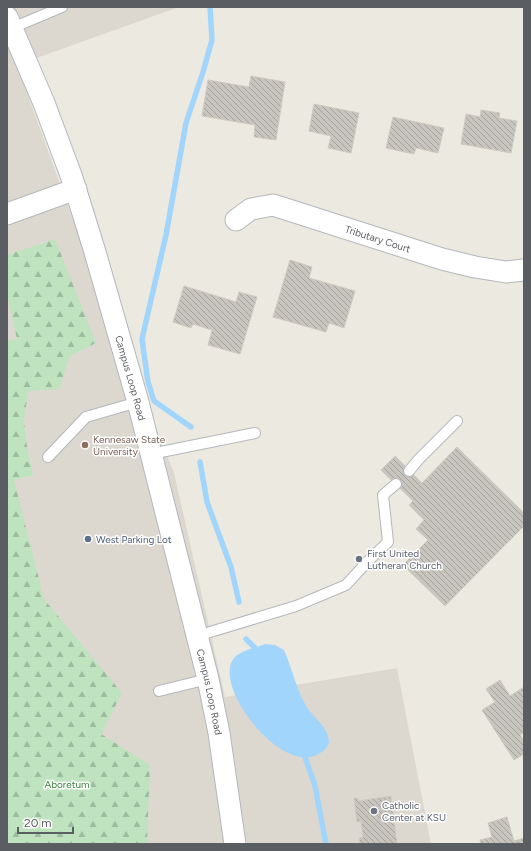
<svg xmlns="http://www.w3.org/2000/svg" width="531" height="851" font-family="Figtree,sans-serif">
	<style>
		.education { fill: #dcd8cf }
		.forest { fill: url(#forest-firs) }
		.water { fill: #a2d5fb }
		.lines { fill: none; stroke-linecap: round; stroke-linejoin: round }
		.stream { stroke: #a2d5fb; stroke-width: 5.5 }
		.building { fill: url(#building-back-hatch); stroke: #d0cbc0 }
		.service-casing { stroke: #b4b7bb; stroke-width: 12 }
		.minor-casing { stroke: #b4b7bb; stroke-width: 23 }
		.service { stroke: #fff; stroke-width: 10 }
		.minor { stroke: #fff; stroke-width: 21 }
		.education-dot { fill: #8d6e63; stroke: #fff; stroke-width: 1.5 }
		.service-dot { fill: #5c6f8a; stroke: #fff; stroke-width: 1.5 }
		.worship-dot { fill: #6b7280; stroke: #fff; stroke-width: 1.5 }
		.labels { text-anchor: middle; stroke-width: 3; stroke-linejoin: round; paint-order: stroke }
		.street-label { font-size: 10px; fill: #5a5d61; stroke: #fff }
		.education-label { font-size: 10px; fill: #785e54; stroke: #fff; text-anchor: start }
		.service-label { font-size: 10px; fill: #4e5e75; stroke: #fff; text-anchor: start }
		.worship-label { font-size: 10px; fill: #5b616d; stroke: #fff; text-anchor: start }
		.park-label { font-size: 10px; fill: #38823b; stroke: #fff }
	</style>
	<defs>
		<pattern id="forest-firs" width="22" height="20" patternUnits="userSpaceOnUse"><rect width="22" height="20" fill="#bee3be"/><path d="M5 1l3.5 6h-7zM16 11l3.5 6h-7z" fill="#9dbb9e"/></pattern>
		<pattern id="building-back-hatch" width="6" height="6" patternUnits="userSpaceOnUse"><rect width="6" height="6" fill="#c8c4be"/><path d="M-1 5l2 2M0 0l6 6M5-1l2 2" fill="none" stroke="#a5a29e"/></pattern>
	</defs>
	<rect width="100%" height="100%" fill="#ece9e1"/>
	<!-- education -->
	<polygon class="education" points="7,7 179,7 17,65 69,209 174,473 225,697 397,668 431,844 7,844"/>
	<!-- forest -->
	<polygon class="forest" points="55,239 96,343 70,356 59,389 28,391 24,422 27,446 33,475 14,480 44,599 122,693 101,734 150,765 147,844 7,844 7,341 17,339 7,294 7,255"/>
	<!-- water -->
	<path class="water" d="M265,644L275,645L284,650C292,668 297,692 308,709C315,718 329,729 329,742C328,747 324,751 320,753C283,779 209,683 235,657C242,650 256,648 265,644Z"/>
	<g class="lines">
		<!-- stream -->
		<g class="stream">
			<polyline points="191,427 154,401 148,382 142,339 166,235 186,123 203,72 212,40 210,7"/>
			<polyline points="200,462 207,502 231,567 239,602"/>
			<polyline points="246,639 255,648"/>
			<polyline points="305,757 315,786 326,844"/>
		</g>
	</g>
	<!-- building -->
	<g class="building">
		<polygon points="251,76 285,82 276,140 254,137 255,125 202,116 208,80 249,87"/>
		<polygon points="314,104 359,113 351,153 328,148 331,136 309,131"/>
		<polygon points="481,110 500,113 499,118 517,121 511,153 461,144 466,114 480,117"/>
		<polygon points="393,117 444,128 438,153 416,148 414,154 386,148"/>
		<polygon points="290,260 312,267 309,278 355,291 344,328 329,323 326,332 273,317"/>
		<polygon points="184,286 236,302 239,292 257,297 240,354 208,345 212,330 193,324 191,328 173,322"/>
		<polygon points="457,447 524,513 524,526 445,606 403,565 428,540 416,529 424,520 409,505 413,501 381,470 395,456 422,483"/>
		<polygon points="500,680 510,696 524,687 524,732 520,735 524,741 524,754 514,760 482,710 495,702 486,689"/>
		<polygon points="391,796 397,844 360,844 359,838 363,837 361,821 357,822 354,798 358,798 358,801"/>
		<polygon points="507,817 514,841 524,838 524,844 481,844 480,840 492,837 488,823"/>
	</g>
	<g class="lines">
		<!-- service casing -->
		<g class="service-casing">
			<g id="service">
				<polyline points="12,28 62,7"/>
				<polyline points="151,454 255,433"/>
				<polyline points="48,457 86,417 138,402"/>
				<polyline points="409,471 419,459 457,421"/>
				<polyline points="197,636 296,606 346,585 367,562 388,542 383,495 396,484"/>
				<polyline points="159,691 208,679"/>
			</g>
		</g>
		<!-- minor casing -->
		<g class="minor-casing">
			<g id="minor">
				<path id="s1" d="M7,17L44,103L72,178L95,252L138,402L208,679L219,733L235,844"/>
				<polyline points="7,214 76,189"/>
				<path id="s2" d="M236,220L251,209L273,205L442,259L475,267L506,272L524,270"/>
			</g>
		</g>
		<!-- service -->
		<use href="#service" class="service"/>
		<!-- minor -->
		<use href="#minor" class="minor"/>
	</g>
	<!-- markers -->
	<circle class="education-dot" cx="85" cy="445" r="4"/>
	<circle class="service-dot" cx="88" cy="539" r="4"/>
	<g class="worship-dot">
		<circle cx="359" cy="559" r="4"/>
		<circle cx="374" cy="811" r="4"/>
	</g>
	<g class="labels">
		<!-- street labels -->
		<g class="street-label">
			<text dy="4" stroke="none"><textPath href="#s2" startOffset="151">Tributary Court</textPath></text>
			<text dy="4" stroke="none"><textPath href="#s1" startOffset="382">Campus Loop Road</textPath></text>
			<text dy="4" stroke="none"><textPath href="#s1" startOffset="706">Campus Loop Road</textPath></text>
		</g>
		<!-- education labels -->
		<g class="education-label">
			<text x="93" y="443">Kennesaw State<tspan x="93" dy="12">University</tspan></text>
		</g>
		<!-- service labels -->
		<g class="service-label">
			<text x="96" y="543">West Parking Lot</text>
		</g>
		<!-- worship labels -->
		<g class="worship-label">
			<text x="367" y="557">First United<tspan x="367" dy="12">Lutheran Church</tspan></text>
			<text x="382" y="809">Catholic<tspan x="382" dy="12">Center at KSU</tspan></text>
		</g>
		<!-- park labels -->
		<g class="park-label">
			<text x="67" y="788">Aboretum</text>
		</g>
	</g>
	<!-- border -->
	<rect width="531" height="851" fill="none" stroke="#5a5d61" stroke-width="16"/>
	<!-- scale -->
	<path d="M18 827v6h55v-6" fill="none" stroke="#5a5d61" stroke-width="2"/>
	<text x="24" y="827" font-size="12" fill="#5a5d61" stroke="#ffffff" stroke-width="3" paint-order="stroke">20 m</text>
</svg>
